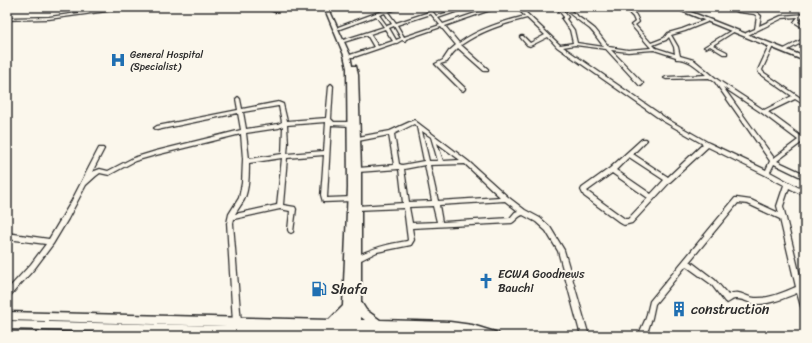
<svg xmlns="http://www.w3.org/2000/svg" width="812" height="343" font-family="Sriracha,sans-serif">
	<style>
		.lines { fill: none; stroke-linecap: round; stroke-linejoin: round }
		.minor-casing { stroke: #2b2b2b; stroke-width: 2.5 }
		.tertiary-casing { stroke: #2b2b2b; stroke-width: 3 }
		.minor { fill: #fbf7ec; fill-rule: evenodd }
		.tertiary { fill: #fbf7ec; fill-rule: evenodd }
		.labels { text-anchor: middle; stroke-width: 4; stroke-linejoin: round; paint-order: stroke }
		.far-poi-label { font-size: 10px; fill: #2b2b2b; stroke: #fbf7ec; text-anchor: start }
		.poi-label { font-size: 12px; fill: #2b2b2b; stroke: #fbf7ec; text-anchor: start }
		.near-poi-label { font-size: 14px; fill: #2b2b2b; stroke: #fbf7ec; text-anchor: start }
	</style>
	<rect width="100%" height="100%" fill="#fbf7ec"/>
	<filter id="ink" filterUnits="userSpaceOnUse"><feTurbulence type="fractalNoise" baseFrequency=".025" numOctaves="2"/><feDisplacementMap in="SourceGraphic" scale="8" xChannelSelector="R" yChannelSelector="G"/><feConvolveMatrix kernelMatrix="1 2 1 2 8 2 1 2 1" color-interpolation-filters="sRGB"/></filter>
	<g filter="url(#ink)">
		<g class="lines">
			<!-- minor casing -->
			<g class="minor-casing">
				<g id="minor">
					<polygon points="121,7 132,7 130,8 49,19 7,20 7,18 49,17"/>
					<polygon points="264,7 269,7 273,9 273,7 277,7 278,11 275,12"/>
					<path d="M396,7H402L388,12L396,23L429,12L425,7H429L436,16L464,7H470L438,18L443,24L493,7H499L445,26L459,43C479,29 501,22 525,16L516,7H520L560,45L573,43L570,30L562,19L564,17L556,7H560L568,17L566,19L574,30L577,43L604,47C599,41 595,34 590,29C581,22 571,16 563,7H567C575,16 586,21 595,29C600,35 604,41 609,47L628,50L651,48L631,25L635,22L633,17L630,14V12C636,12 637,17 639,22L635,25L651,43L664,38L668,33L682,29L705,20H707V22L685,31L671,35L678,47L680,56L694,60L718,80L764,110L792,96L759,73L758,70L769,46L771,45H773V46L762,70L763,72L805,101V105L795,99L768,112L802,137L805,135V140L777,161L805,174V179L774,164L770,172L805,191V196L789,188L783,206L805,296V313L803,312L802,310L797,293C785,298 771,304 757,304C750,304 743,298 735,299C732,299 730,302 727,303L725,302L711,284L686,266L655,304L652,318L646,336H638L646,318L650,301L735,198H737L751,200L779,213L777,206L784,185L765,175L708,147L670,182L632,223L624,225L622,224L584,196L581,190L582,188L610,168L642,139H646L647,140L633,154L668,177L703,144L663,121L557,47L548,37L530,46L527,45L520,37L521,36H523L530,43L545,35L527,18C503,24 481,31 461,45L488,69V71H484L458,48L453,53L447,62L440,64L465,88V89L463,91L461,90L435,64L443,60L449,51L456,45L441,27L406,39L405,41L402,40L397,43H395L354,57H350V55L374,47L367,35L344,42L342,41L343,40L384,27L376,16L340,29H338V27L376,13ZM385,13L392,24L387,26L379,15ZM431,14L440,25L404,37L397,25ZM394,26L401,38L396,40L389,28ZM385,29L393,41L378,46L370,34ZM669,37L674,47L675,54L656,48L653,45L666,40ZM575,45L606,49L639,85L641,86L643,84V83L611,50L628,52L654,50L676,57V59C688,58 697,67 706,75L666,77L664,78L666,79L709,78L715,82L770,161L766,170L709,143L667,119L563,47ZM723,87L762,113L798,140L774,158ZM629,157L664,180L651,194L616,170ZM612,173L648,198L628,219H625L588,192L587,191ZM738,203L748,204L780,219L796,287C784,292 769,299 755,298C744,297 740,289 728,295L715,280L690,261Z"/>
					<polygon points="747,7 751,7 761,16 759,26 781,16 805,14 805,16 803,16 798,22 805,26 805,29 794,22 798,17 783,18 748,35 746,35 746,33 755,29 757,16 754,14 738,12 736,11 738,10 752,11"/>
					<polygon points="732,30 733,30 735,31 713,45 727,52 727,54 723,54 710,46 706,48 704,47"/>
					<polygon points="805,38 805,41 788,50 784,50 784,49"/>
					<path d="M331,84L333,86L331,119L334,122H351L354,124L351,126L331,125L327,198L352,197H354L355,199L354,201H352L325,202H323L321,195L324,155L287,158L283,205L295,207L296,209L293,232L291,233L289,232L288,230L290,211L280,209L234,219L233,223L241,323L239,325L237,326L235,325L233,323L227,223L229,214L239,198L242,183L243,159L241,134L156,155L135,161L109,175L100,173L96,176L86,185L68,219L53,244L35,268L9,297L7,298V290L31,264L46,244L7,239V233L49,239L71,202L99,148H103L104,149L92,172L100,169L108,171L133,158L156,151L241,130L238,113L157,130L154,128L157,126L238,110L236,99L238,97L240,99L242,109L278,102L283,104L287,121L326,118L329,86ZM278,106H279L282,122L278,124L246,129L243,112ZM326,122L324,151L287,154L288,143L287,125ZM283,126L282,154L249,159L246,133L279,128ZM282,158L277,205L235,214C238,209 241,205 244,200C249,189 249,175 249,163Z"/>
					<path d="M414,120L468,161L508,197L525,210L540,218L550,227L564,250L589,336H581L558,251L546,231L536,222L523,215C518,216 516,221 512,223L412,228L414,240L411,245L377,252L357,262L355,261L354,259L355,257C372,248 388,244 407,241L408,240L404,208L357,210H355L354,208L355,206H357L403,203L399,169L358,172H356L355,170L356,168H358L394,165L389,135L358,141L355,139L358,137L390,131ZM414,124L417,127L424,161L402,165L399,164L394,134ZM422,131L431,137L438,161H429ZM437,143L460,160L443,161ZM465,164L500,197L438,201L430,165ZM425,165L432,201L409,202L404,169ZM505,201L518,211L515,212L510,218L442,222L439,205ZM433,206L437,222L412,223L409,207Z"/>
				</g>
			</g>
			<!-- tertiary casing -->
			<g class="tertiary-casing">
				<g id="tertiary">
					<path d="M324,7H328L350,55L352,66H356L358,75L361,170V302L366,310L380,320L450,322L472,325L498,333L500,336H480L464,332L467,336H247L7,329V321L226,326L7,320V312L329,320L343,306L348,188L347,68L344,55ZM361,317L365,320H361Z"/>
					<polygon points="672,7 678,7 805,57 805,61"/>
				</g>
			</g>
			<!-- minor -->
			<use href="#minor" class="minor"/>
			<!-- tertiary -->
			<use href="#tertiary" class="tertiary"/>
		</g>
	</g>
	<!-- icons -->
	<defs>
		<g id="hospital-bare" transform="scale(1.2)"><path d="M-5-5h3v3.5h4V-5h3V5h-3V1.5h-4V5h-3Z" fill="#1f6fb2" stroke="#fbf7ec" stroke-width="2.5" paint-order="stroke"/></g>
		<g id="church-bare" transform="scale(1.2)"><path d="M-1.2-6h2.4v3.5h3.3v2.4h-3.3V6h-2.4V-.1h-3.3v-2.4h3.3Z" fill="#1f6fb2" stroke="#fbf7ec" stroke-width="2.5" paint-order="stroke"/></g>
		<g id="fuel-bare" transform="scale(1.2)"><path d="M-5.5-6h7V0h2V4h1.3V-2.5L3-4.5l.8-.8L6-3V5H2.5V1h-1V6h-7ZM-4.2-4.7v3.2H.2V-4.7Z" fill="#1f6fb2" stroke="#fbf7ec" stroke-width="2.5" paint-order="stroke"/></g>
		<g id="building-bare" transform="scale(1.2)"><path d="M-4-6H4V6H1V3H-1V6H-4ZM-2.5-4.3h1.7v1.8h-1.7ZM.8-4.3h1.7v1.8H.8ZM-2.5-1h1.7V.8h-1.7ZM.8-1h1.7V.8H.8Z" fill="#1f6fb2" stroke="#fbf7ec" stroke-width="2.5" paint-order="stroke"/></g>
	</defs>
	<g fill-rule="evenodd">
		<use href="#hospital-bare" x="118" y="60"/>
		<use href="#church-bare" x="486" y="281"/>
		<use href="#fuel-bare" x="319" y="289"/>
		<use href="#building-bare" x="679" y="309"/>
	</g>
	<g class="labels">
		<!-- far-poi labels -->
		<g class="far-poi-label">
			<text x="130" y="58">General Hospital<tspan x="130" dy="12">(Specialist)</tspan></text>
		</g>
		<!-- poi labels -->
		<g class="poi-label">
			<text x="498" y="278">ECWA Goodnews<tspan x="498" dy="14">Bauchi</tspan></text>
		</g>
		<!-- near-poi labels -->
		<g class="near-poi-label">
			<text x="331" y="294">Shafa</text>
			<text x="691" y="314">construction</text>
		</g>
	</g>
	<!-- margin -->
	<rect width="812" height="343" fill="none" stroke="#fbf7ec" stroke-width="24"/>
	<rect x="12" y="12" width="788" height="319" fill="none" stroke="#2b2b2b" stroke-width="1.5" filter="url(#ink)"/>
</svg>
